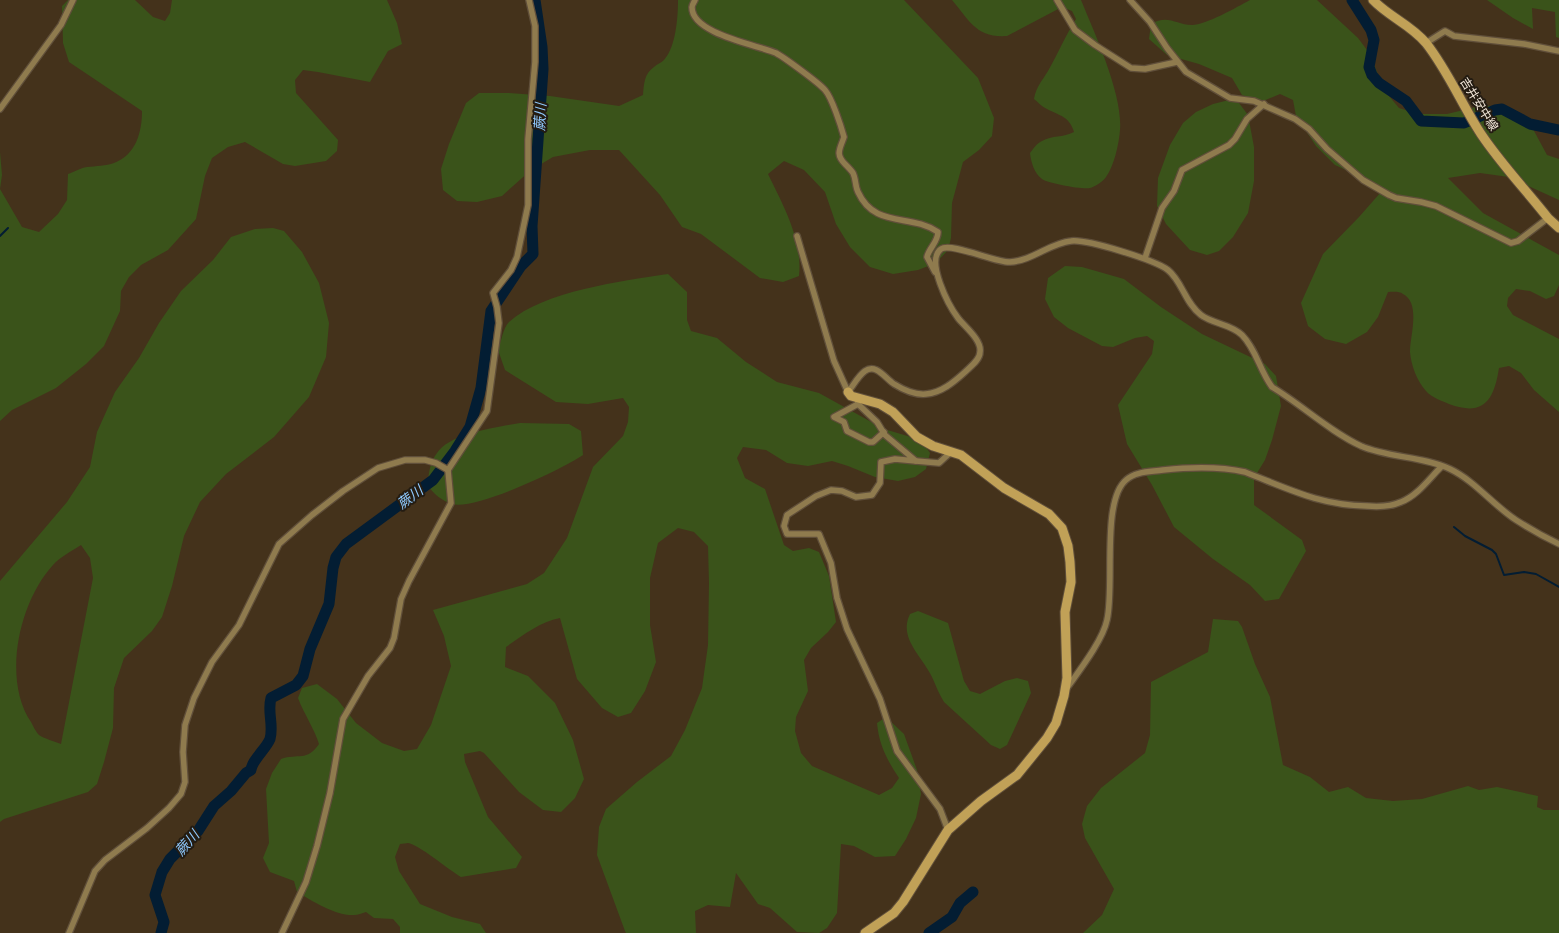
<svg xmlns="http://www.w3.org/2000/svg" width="1559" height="933" font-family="'Fira Sans','Noto Sans JP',sans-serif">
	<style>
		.green { fill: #3a531a; fill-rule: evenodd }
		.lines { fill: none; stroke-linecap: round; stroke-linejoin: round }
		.stream { stroke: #031d33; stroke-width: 2 }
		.river { stroke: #031d33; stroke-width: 11 }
		.street-casing { stroke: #604f3a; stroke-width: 8 }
		.secondary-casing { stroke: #604f3a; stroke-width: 11 }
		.street { stroke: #8f7b4e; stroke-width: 5.5 }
		.secondary { stroke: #c1a157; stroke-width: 9 }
		.labels { text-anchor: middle; stroke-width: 4; stroke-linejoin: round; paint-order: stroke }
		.street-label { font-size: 12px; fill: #f3e8da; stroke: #241c12 }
		.water-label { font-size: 14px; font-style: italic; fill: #90caff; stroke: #241c12 }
	</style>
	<rect width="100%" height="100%" fill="#44321b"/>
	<!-- green -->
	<g class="green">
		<path d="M68,0H135L153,17L165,21L170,13L172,0H387L397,23L402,44L388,51L370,82L318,72L303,70L295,80L296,93L338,140L337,151L326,161L295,166L283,164L245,142L228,147L212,158L205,176L196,219L168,250L141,265L129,277L121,291L120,311L104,346L86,364L56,388L12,410L0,421V152L2,175L0,189L22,227L39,232L58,214L67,200L68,174C74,172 80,168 87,167C96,166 106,166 114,163C136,155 142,132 142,111L69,62L63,43L62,6Z"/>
		<path d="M678,0H904L978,78L994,118L992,136L979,150L963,162L952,203L951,238L948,250L936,263L918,270L893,274L870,267L850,247L836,224L825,192L804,170L784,161L768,174C783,205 803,240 799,276L783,282L760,278L701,234L682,227L660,195L619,150H590L553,157L531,170L502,196L477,202L457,201L443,190L441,169L449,144L466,103L479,93H509L550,96L619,106L643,95C644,84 644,74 654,67C657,64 661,63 664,60C676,47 678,17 678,0Z"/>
		<path d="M952,0H1081C1095,34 1123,95 1120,130C1119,144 1114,166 1106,177C1104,181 1094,187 1090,188C1084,190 1047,183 1042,179C1034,173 1031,162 1030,153C1033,149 1037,143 1042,141C1052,135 1063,138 1074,132C1069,116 1060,116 1047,109C1042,107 1038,102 1034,99C1036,87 1042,81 1048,71C1058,54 1065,36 1076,19L1072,11L1062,7L1007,36C976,38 970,21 952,0Z"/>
		<path d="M1250,0H1317L1358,38L1370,54L1384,90L1399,108L1418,114H1447L1480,106H1502L1533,129L1547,155L1559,159V200L1509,177L1480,173L1448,178L1483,213L1559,255V285L1554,296L1546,299L1530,291L1516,289L1508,298L1507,306L1513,315L1559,339V412L1534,390L1521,373L1509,366L1499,368C1494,400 1484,417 1449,404C1442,401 1431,397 1426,391C1417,381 1411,365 1410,352C1410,336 1421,303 1403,294C1399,291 1393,292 1388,292L1378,317L1367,332L1346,344L1325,339L1308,326L1301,303L1323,254L1359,217L1381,192L1376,184L1335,165L1316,146L1296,116L1293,100L1280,94L1261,102L1242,95L1232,78L1199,64L1167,55L1149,39L1151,24C1168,14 1176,25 1192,25C1206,25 1237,7 1250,0Z"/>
		<polygon points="1487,0 1559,0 1559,38 1556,37 1555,12 1532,8 1533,29 1513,18"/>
		<polygon points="1229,100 1239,103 1248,115 1254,147 1254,181 1248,213 1233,237 1219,251 1207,255 1190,250 1166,224 1157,206 1158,178 1170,145 1183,123 1196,112 1213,104"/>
		<path d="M273,228L284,231L302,252L319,283L329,323L326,357L309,397L274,437L226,474L200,502L184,536L172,586L162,617L152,631L124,658L114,688L113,728L104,762L97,784L88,792L4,819L0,822V581L67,502L90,467L97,432L115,392L139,358L159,323L181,291L213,260L231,237L255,229ZM81,545L90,558L93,578L61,744C54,741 45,739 39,735C36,732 33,726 31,722C2,679 19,602 53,565C60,557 72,551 81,545Z"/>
		<polygon points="1065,266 1082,267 1124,279 1161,307 1202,334 1265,364 1276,376 1281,406 1272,440 1265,460 1254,478 1254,505 1302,540 1306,551 1279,599 1265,601 1250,585 1213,559 1174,527 1152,485 1127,444 1118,405 1152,354 1154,341 1147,336 1135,338 1113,347 1102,346 1068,328 1054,317 1045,299 1048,278"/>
		<path d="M668,274L687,292V320L691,331L717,338L746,362L777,382L819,393L884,429L921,440L930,453L926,469L915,477L898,481L875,477L848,466L832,461L808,466L787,463L766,450L743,447L737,458L745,478L765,489L784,545L793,551L809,548L819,552L829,576L836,622L828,632L811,648L804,660L808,691L796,717L795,731L801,753L812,766L879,795L892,788L899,778C887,760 879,745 877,723L886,717L904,734L917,770L921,794L916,818L906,839L895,856L875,857L854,846L841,844L837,913L827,928L819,933L797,932L770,908L758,904L736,873L730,907L708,905L695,911L696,933H626L625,931L597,855L599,827L606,809L637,782L671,756L685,730L702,688L708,645L709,583L708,546L694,532L678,528L658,543L650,578V625L656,662L645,691L631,713L618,717L602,708L577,679L560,618C540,622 523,635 506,647L505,667L528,676L555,703L573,740L584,779L575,798L561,812L543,810L519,792L484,753L480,751L464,754L465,762L488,817L522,857L516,868L461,877C449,870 418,844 408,843C406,843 403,844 400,844L395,857L399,871L420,904L452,917L480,924L486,933H400V927L393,919L374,918L366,912C362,913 358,915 354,915C336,916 312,901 297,892L294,881L270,872L263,858L269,843L266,789L272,773L281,759C298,753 307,762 319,744C314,728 304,714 298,698L302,688L317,684L337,699L356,723L382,743L404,751L417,749L431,725L451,666L444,636L433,610L527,584L544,573L567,538L593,467L623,436L628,422L629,407L623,398L588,404L556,402L505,370L498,350C501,342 503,328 509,322C543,291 623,281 668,274Z"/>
		<path d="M520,423L569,424L581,431L583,455C563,469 474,511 452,504C442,501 434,494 428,486C428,475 430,462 437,453C450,433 497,427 520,423Z"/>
		<path d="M918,611L948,623L964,681L970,691L980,694L1005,681L1017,678L1028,681L1031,693L1007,745L1000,749L991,745L944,702C939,694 936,686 932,677C922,656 898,638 910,614Z"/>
		<polygon points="1213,619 1238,621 1242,627 1255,664 1270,697 1283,765 1310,777 1329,792 1348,787 1366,798 1393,801 1422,799 1468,786 1479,790 1497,787 1538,796 1537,807 1544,810 1559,810 1559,933 1083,933 1102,915 1114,889 1085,838 1082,824 1087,806 1101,788 1145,753 1150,735 1151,682 1208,652"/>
	</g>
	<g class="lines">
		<!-- stream -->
		<g class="stream">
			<polyline points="0,236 8,228"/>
			<polyline points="1454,527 1465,536 1492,550 1496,554 1504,575 1524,572 1536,574 1559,587"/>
		</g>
		<!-- river -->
		<g class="river">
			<polyline points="1352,0 1371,30 1374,40 1369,67 1372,75 1379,83 1406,101 1421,121 1464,123 1495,110 1502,109 1530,124 1559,130"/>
			<path d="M161,933L164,922L155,895L162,872L170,859L198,831L214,806L231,791L246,773L251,770C252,760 266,749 270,739C274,725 267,712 271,698L296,685L303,676L310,649L329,604L333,568L336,557L346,544L433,480L455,451L470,427L481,388L491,311L521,266L533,254L532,226L543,69L542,47L535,0"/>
			<polyline points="929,933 952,917 960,903 973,892"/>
		</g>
		<!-- street casing -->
		<g class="street-casing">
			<g id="street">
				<path d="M695,0C694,2 692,5 692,7C691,34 758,45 776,53C785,58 819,83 825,90C832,98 841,126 844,137C840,149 835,154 845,164C848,167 851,170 853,173C856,179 855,186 858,192C875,229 910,213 938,232C938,242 929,248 927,257L935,272"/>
				<polyline points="1057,0 1075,30 1095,45 1131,68 1145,69 1177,62"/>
				<polyline points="1130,0 1150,22 1167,48 1186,72 1230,98 1254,101 1295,119 1309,129 1327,149 1363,180 1389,195 1396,198 1421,202 1436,206 1511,243 1518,241 1548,218"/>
				<polyline points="1426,43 1445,31 1454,36 1524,44 1559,51"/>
				<polyline points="0,109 61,25 73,0"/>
				<path d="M797,236L834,361L848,392C853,386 858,376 865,371C876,363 885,378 894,384C902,389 915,395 926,394C941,393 954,382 965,372C970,367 980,360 980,352C982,340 965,327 958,318C949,306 925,261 941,249C951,242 996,263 1010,262C1032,261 1050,243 1071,241C1087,239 1155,260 1168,270C1182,281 1185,303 1201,315C1213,324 1231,324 1242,335C1256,349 1260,371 1272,387C1302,405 1329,431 1361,446C1389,458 1422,456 1450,469C1475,481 1493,505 1516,520C1530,529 1544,537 1559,544"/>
				<polyline points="1145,258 1162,208 1174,191 1182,170 1229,145 1235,139 1247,119 1264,104"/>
				<polyline points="857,398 858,404 877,422 885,435 916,461 895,459 881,462 880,483 872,495 856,497 842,491 831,490 816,496 787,515 784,526 787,534 819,534 831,563 837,598 847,629 880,699 897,751 940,809 948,830"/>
				<polyline points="858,404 834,417 844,422 847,431 869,442 873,442 884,432"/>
				<polyline points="916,461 939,463 952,451"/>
				<path d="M1067,688C1079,671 1103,640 1107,620C1115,587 1101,501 1126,480C1136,471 1151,472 1163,470C1191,467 1218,466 1245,472C1289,489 1319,505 1367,506C1379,507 1390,507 1401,502C1417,496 1429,479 1441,467"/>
				<polyline points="69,933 95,871 105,860 147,828 169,808 181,794 185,782 183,752 185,725 194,698 212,662 239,625 279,544 312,515 343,491 378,468 405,460 425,460 436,463 448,470"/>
				<polyline points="282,933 306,882 317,846 330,793 343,719 368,676 390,648 394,638 401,599 409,581 451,503 448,470 487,411 499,323 497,307 493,293 511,270 517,257 528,205 528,139 535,62 535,26 529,0"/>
			</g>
		</g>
		<!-- secondary casing -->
		<g class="secondary-casing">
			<g id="secondary">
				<path d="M1373,0C1389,17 1410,24 1426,43C1448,71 1462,105 1481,134C1501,164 1526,190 1548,218L1559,228"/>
				<polyline points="848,392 851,396 880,404 893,412 917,437 933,446 961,455 1004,488 1049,514 1062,528 1068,546 1070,562 1071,582 1065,612 1067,678 1064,696 1056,723 1047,738 1017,775 981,801 948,830 903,902 894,913 865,933"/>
			</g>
		</g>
		<!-- street -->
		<use href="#street" class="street"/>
		<!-- secondary -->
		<use href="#secondary" class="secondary"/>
	</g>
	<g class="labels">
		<!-- street labels -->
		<g class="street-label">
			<text transform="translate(1479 104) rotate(58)" y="4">吉井安中線</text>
		</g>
		<!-- water labels -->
		<g class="water-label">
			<text transform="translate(540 117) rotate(-87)" y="5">蕨川</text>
			<text transform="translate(410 497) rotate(-37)" y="5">蕨川</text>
			<text transform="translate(187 843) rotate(-49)" y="5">蕨川</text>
		</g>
	</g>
</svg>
